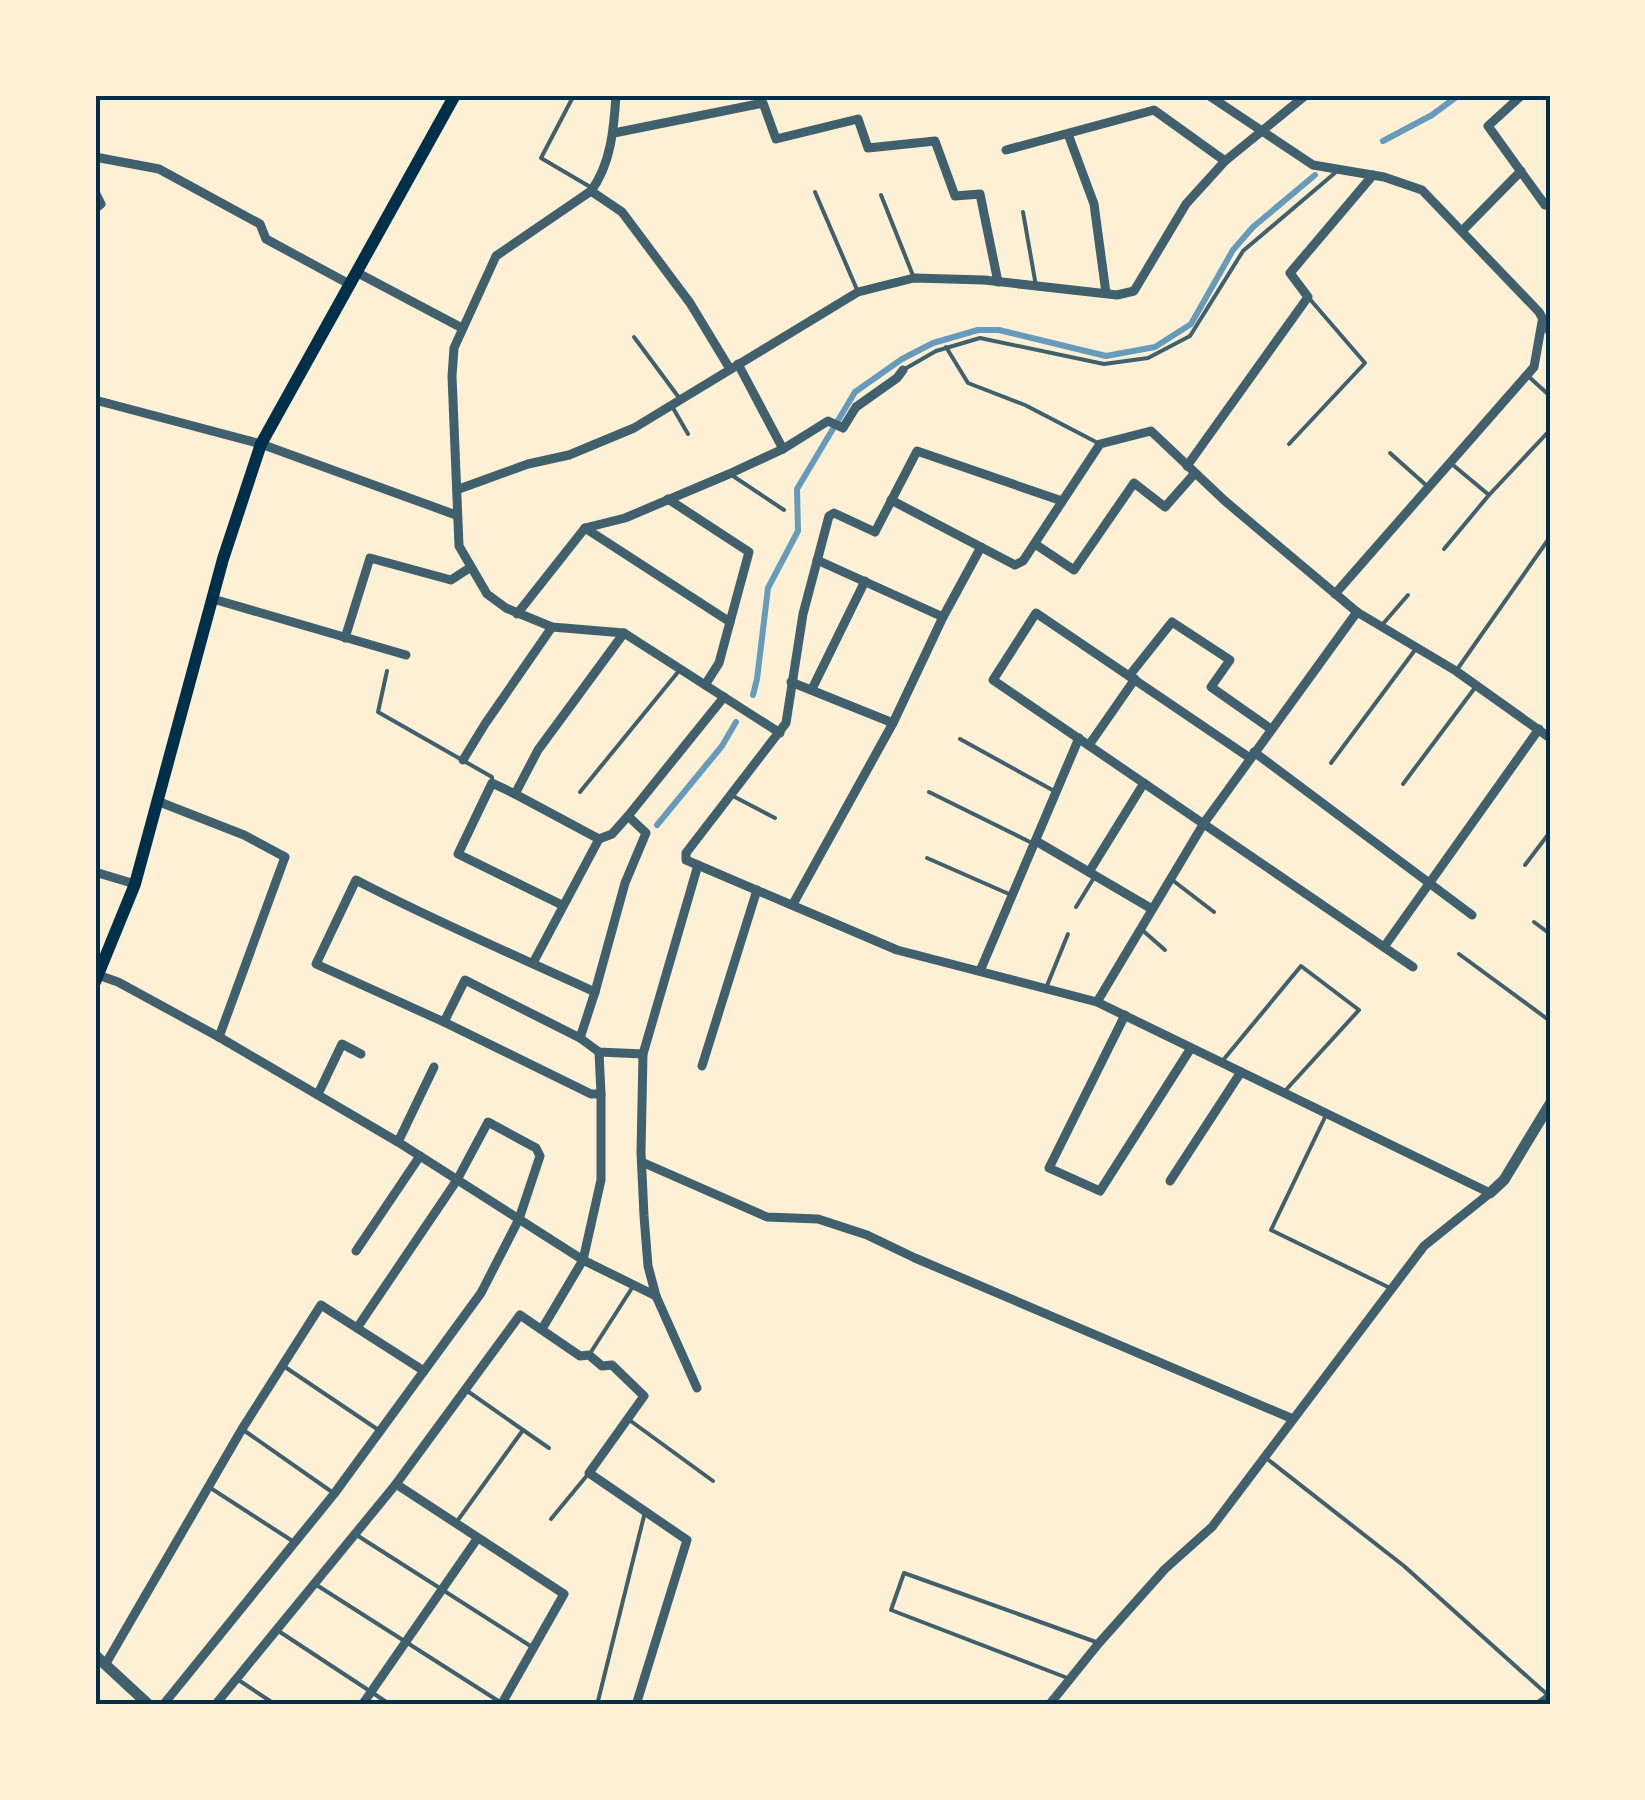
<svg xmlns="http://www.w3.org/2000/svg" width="1645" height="1800" font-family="Rubik,sans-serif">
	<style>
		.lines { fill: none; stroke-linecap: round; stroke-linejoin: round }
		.stream { stroke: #669bbc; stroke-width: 6 }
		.service { stroke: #3f606c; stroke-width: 4 }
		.minor { stroke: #3f606c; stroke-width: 9 }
		.tertiary { stroke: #3f606c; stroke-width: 11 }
		.secondary { stroke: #003049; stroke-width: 12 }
		.neatline { fill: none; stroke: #003049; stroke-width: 4 }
	</style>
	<rect width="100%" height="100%" fill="#fdf0d5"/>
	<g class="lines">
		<!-- stream -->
		<g class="stream">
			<polyline points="1383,141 1432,115 1459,95"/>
			<polyline points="753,695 757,679 768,588 798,531 797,489 855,392 902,359 933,343 978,330 999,330 1106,356 1155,347 1191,324 1233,250 1253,227 1315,175"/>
			<polyline points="657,825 722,746 736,722"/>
		</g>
		<!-- service -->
		<g class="service">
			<polyline points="574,95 541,158 592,188"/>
			<polyline points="815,192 858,292"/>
			<polyline points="881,195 914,278"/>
			<polyline points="1023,212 1036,286"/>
			<polyline points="634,337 680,399"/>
			<polyline points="946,347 968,383 1025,405 1098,443"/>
			<polyline points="903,370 936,351 980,338 1104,364 1148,358 1190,336 1243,251 1336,172"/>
			<polyline points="1528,376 1550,396"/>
			<polyline points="673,408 688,434"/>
			<polyline points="1289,444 1365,363 1308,297"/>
			<polyline points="1390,453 1427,486"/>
			<polyline points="733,476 784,510"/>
			<polyline points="1489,495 1550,430"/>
			<polyline points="1444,549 1489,495 1453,465"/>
			<polyline points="1382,625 1408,595"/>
			<polyline points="387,671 378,712 492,777 492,783"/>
			<polyline points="1456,671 1550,537"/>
			<polyline points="960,739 1056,792"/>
			<polyline points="1331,763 1415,650"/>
			<polyline points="1403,784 1474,689"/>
			<polyline points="580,792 678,672"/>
			<polyline points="929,792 1032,843"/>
			<polyline points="731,795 775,818"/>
			<polyline points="927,858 1009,894"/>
			<polyline points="1525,865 1550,832"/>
			<polyline points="1171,879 1214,912"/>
			<polyline points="1076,907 1095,876"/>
			<polyline points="1534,922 1550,934"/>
			<polyline points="1141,929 1165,950"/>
			<polyline points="1459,954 1550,1021"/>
			<polyline points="1046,988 1068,934"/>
			<polyline points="1224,1059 1301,966 1359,1010 1284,1092"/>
			<polyline points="1327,1113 1271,1230 1388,1287"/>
			<polyline points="589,1355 632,1288"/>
			<polyline points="285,1367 377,1429"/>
			<polyline points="628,1419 713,1481"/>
			<polyline points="242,1429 332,1492"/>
			<polyline points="523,1430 549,1448"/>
			<polyline points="1266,1458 1404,1566 1550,1697"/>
			<polyline points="209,1487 294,1542"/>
			<polyline points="551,1519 589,1473"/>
			<polyline points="458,1520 523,1430 466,1390"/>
			<polyline points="355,1534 532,1647"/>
			<polyline points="315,1584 500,1702"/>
			<polyline points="277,1630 391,1705"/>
			<polyline points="237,1679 276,1705"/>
			<polyline points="1070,1679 891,1610 904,1573 1096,1642"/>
			<polyline points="597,1705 645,1512"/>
		</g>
		<!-- minor -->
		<g class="minor">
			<path d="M616,95C614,128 611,164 591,191L496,256L454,348L452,376L459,546L487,594L506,608L552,627L624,633L780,733"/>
			<polyline points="1208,95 1313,165 1384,177 1422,190 1539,312 1550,332"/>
			<polyline points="1522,95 1488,126 1545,205 1550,201"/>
			<polyline points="614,133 763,103 776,139 858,119 868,148 935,141 955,196 980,194 998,282"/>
			<polyline points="1068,134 1094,204 1106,293"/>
			<polyline points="1006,150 1154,110 1225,161"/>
			<polyline points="95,157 159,169 260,224 266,239 351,285"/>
			<polyline points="591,191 622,212 690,303 730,369"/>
			<polyline points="95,192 101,204 95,209"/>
			<polyline points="1463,230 1521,171"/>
			<polyline points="358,273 462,328"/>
			<polyline points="738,364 783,449"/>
			<polyline points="95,400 261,444 456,515"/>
			<polyline points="1187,466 1308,297 1290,273 1373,175"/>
			<polyline points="459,489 528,464 569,455 634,428 858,292 914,278 984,280 1117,295 1134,291 1186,204 1225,161 1306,95"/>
			<polyline points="891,500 1015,565 1023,561 1100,444 1151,431 1225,501 1357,612 1456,671 1550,738"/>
			<polyline points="585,528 730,622 749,552 668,499"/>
			<polyline points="1035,544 1074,570 1134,483 1165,507 1195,473"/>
			<polyline points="1335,594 1534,367 1542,322"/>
			<polyline points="213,599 406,655"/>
			<polyline points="517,614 585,528 625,518 729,474 783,449 828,421 843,428 856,407 897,378 903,370"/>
			<polyline points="943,617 981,547"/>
			<polyline points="345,638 370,558 451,580 471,567"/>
			<polyline points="1129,676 1172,622 1230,660 1211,687 1271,729"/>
			<polyline points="791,682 893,723"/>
			<polyline points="705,685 719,663 730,622"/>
			<polyline points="812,689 865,581"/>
			<polyline points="1089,745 1135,679"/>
			<polyline points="1254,752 1472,915"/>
			<polyline points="1250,758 1036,613 993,680 1413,967"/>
			<polyline points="463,760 485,724 552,627"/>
			<polyline points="515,794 492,783 458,854 562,905"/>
			<polyline points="157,801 244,835 285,857 219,1037"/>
			<polyline points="599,839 612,834 628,816 724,697"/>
			<polyline points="1036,841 1152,909"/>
			<polyline points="95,872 135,884"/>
			<polyline points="1089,872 1144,783"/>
			<polyline points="793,904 893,723 943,617 817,560"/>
			<polyline points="1384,947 1539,729"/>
			<polyline points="533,963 599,839 515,794 538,750 624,633"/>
			<polyline points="980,971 1079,738"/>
			<polyline points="95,974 118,982 219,1037 398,1142 583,1260 656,1296 648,1266 644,1216 641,1152 643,1054 698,865"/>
			<polyline points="1097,1002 1204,823 1357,612"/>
			<polyline points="1125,1015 1049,1168 1100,1191 1191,1048"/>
			<polyline points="444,1022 465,980 580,1038 595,992"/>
			<polyline points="580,1038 599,1052 643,1054"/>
			<polyline points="599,1052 601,1094"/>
			<polyline points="702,1066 757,890"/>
			<polyline points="318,1094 342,1044 361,1054"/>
			<polyline points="398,1142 434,1067"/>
			<polyline points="644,1163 767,1217 818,1219 867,1235 915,1258 1293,1419"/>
			<polyline points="1170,1181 1241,1072"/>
			<polyline points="356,1251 420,1156"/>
			<polyline points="656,1296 697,1388"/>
			<path d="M542,1329L583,1260L601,1180V1094H591L444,1022L316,964L356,880C434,921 515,955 595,992L625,883L646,833L628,816"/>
			<polyline points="396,1484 564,1594 501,1705"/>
			<polyline points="105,1665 242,1429 321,1305 424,1371"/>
			<polyline points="163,1705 334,1494 481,1293 519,1219 540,1156 536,1148 488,1122 457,1180 357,1328"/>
			<polyline points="215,1705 396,1484 520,1315 580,1356 589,1355 602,1366 612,1365 644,1396 589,1473 687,1540 636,1705"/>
			<polyline points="362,1705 477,1539"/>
			<polyline points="1049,1705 1099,1643 1165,1569 1212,1527 1424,1246 1490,1193 1097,1002 897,950 686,860 686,853 786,723 803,614 829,516 834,513 875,532 917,451 1062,501"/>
			<polyline points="1538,1705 1550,1696"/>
		</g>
		<!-- tertiary -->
		<g class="tertiary">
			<polyline points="1490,1193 1504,1180 1550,1104"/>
			<polyline points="95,1655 149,1705"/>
		</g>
		<!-- secondary -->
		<polyline class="secondary" points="95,982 135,884 223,559 261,444 455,95"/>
	</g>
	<!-- border -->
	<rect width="1645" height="1800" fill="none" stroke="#fdf0d5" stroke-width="195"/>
	<rect x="98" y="98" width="1450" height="1604" class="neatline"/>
</svg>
